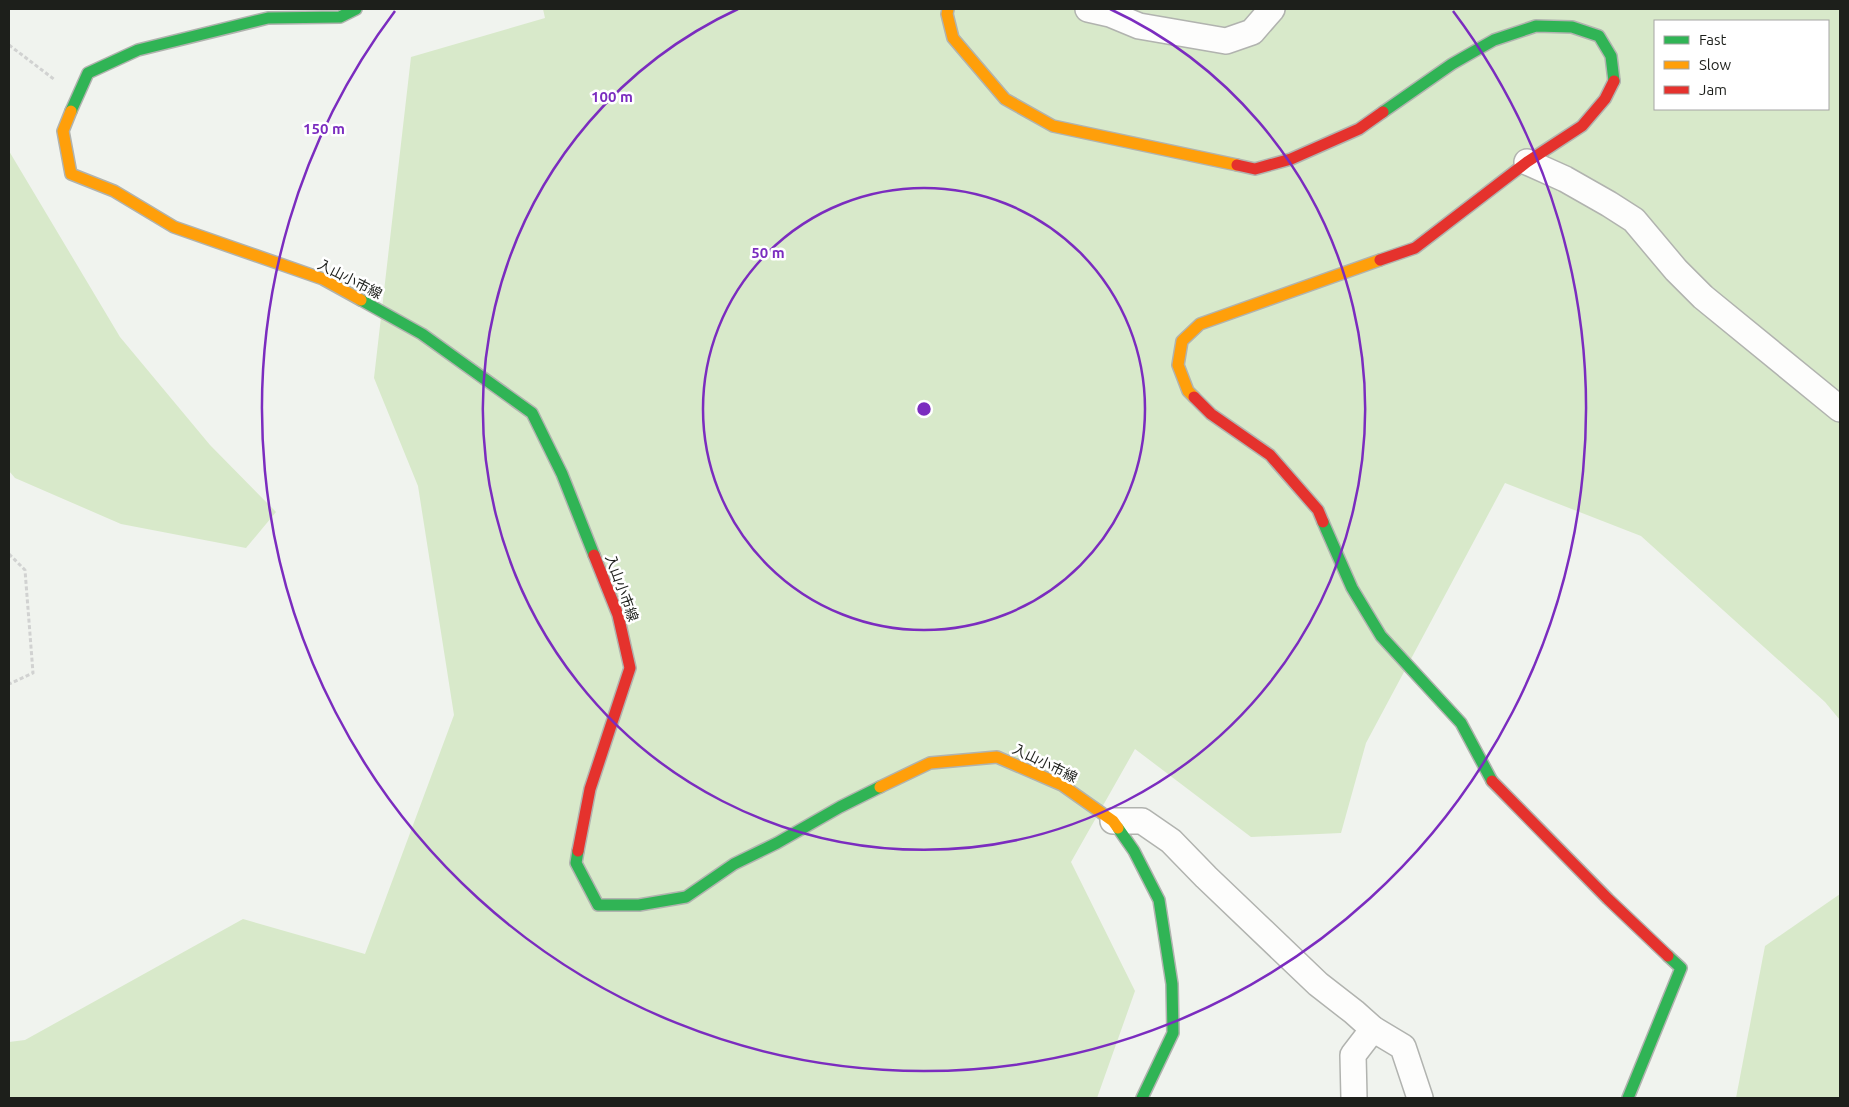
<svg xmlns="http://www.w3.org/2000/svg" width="1849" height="1107" font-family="Ubuntu,'Noto Sans JP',sans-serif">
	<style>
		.green { fill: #d8e9ca; fill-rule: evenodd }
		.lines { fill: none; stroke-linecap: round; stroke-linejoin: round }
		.street-casing { stroke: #b1b3af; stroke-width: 28 }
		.fast-casing { stroke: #b1b3af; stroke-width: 14 }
		.slow-casing { stroke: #b1b3af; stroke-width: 14 }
		.jam-casing { stroke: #b1b3af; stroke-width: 14 }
		.path { stroke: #d1d2d1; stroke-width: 3; stroke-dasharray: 4 2.5; stroke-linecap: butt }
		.street { stroke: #fdfdfc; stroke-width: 25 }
		.fast { stroke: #30b455; stroke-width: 11 }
		.slow { stroke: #ff9f0a; stroke-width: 11 }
		.jam { stroke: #e5322d; stroke-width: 11 }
		.ring { fill: none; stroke: #7b2cbf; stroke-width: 2.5 }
		.labels { text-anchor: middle; stroke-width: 5; stroke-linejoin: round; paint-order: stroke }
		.street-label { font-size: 14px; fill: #1d1f1b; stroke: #fff }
		.centre { fill: #7b2cbf; stroke: #fff; stroke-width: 2.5 }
		.ring-label { font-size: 15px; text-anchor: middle; font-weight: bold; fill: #7b2cbf; stroke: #fff; stroke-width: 5; stroke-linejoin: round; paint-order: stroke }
	</style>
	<rect width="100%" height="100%" fill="#f0f3ee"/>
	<!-- green -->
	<g class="green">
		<path d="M543,9H1840V720L1825,702L1641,536L1505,483L1366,743L1341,833L1251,837L1135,749L1071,862L1135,991L1097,1098H9V1042L25,1040L243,919L365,954L454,715L418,486L374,378L411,57L545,18ZM1655,21H1828V109H1655Z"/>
		<polygon points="9,151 120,337 210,445 276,512 246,548 121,524 15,478 9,471"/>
		<polygon points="1840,894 1840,1098 1736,1098 1765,946"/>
	</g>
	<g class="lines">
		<!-- street casing -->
		<g class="street-casing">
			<g id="street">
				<polyline points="1088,9 1110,14 1139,26 1226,41 1252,32 1272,9"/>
				<polyline points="1527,162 1565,179 1609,204 1634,220 1676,270 1703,297 1840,409"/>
				<polyline points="1113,821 1142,821 1171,841 1206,877 1318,984 1354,1012 1373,1029 1403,1047 1420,1098"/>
				<polyline points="1354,1098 1353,1055 1373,1029"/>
			</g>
		</g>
		<!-- fast casing -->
		<g class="fast-casing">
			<g id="fast">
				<polyline points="71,111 88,73 138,50 268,18 340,17 356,9"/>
				<polyline points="1383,112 1452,64 1494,40 1536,26 1572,27 1599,36 1611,56 1614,81"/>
				<polyline points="361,300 422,334 532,413 562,474 594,555"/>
				<polyline points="1323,522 1352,588 1381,636 1461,723 1492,781"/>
				<polyline points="1118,828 1134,851 1159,900 1172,984 1173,1033 1142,1098"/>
				<polyline points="578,851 576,863 598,905 639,905 686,897 734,864 777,843 840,807 880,787"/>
				<polyline points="1628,1098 1681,968 1668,956"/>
			</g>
		</g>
		<!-- slow casing -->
		<g class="slow-casing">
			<g id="slow">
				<polyline points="948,9 947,14 953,38 1005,99 1053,126 1237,165"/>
				<polyline points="71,111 63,131 71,174 114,191 174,227 323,279 361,300"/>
				<polyline points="1194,397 1188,391 1178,365 1182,341 1200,324 1380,260"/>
				<polyline points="880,787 930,763 997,757 1062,785 1113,821 1118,828"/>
			</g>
		</g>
		<!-- jam casing -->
		<g class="jam-casing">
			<g id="jam">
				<polyline points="1237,165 1255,169 1291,159 1359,129 1383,112"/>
				<polyline points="1380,260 1415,248 1527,162 1582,126 1605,99 1614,81"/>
				<polyline points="1194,397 1211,414 1270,455 1318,510 1323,522"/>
				<polyline points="1492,781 1608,899 1668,956"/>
				<polyline points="578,851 590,789 630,668 618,615 594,555"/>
			</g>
		</g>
		<!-- path -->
		<g class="path">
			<polyline points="9,45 55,80"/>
			<polyline points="9,554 25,570 33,673 9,684"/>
		</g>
		<!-- street -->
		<use href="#street" class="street"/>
		<!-- fast -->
		<use href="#fast" class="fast"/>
		<!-- slow -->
		<use href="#slow" class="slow"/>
		<!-- jam -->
		<use href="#jam" class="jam"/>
	</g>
	<!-- distance rings -->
	<g class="ring">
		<circle cx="924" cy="409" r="221"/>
		<path d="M1110 9A441 441 0 1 1 738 9"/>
		<path d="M1453 11A662 662 0 1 1 395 11"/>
	</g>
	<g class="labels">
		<!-- street labels -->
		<g class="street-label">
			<text transform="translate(350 279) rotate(27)" y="5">入山小市線</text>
			<text transform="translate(622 588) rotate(70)" y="5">入山小市線</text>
			<text transform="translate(1045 763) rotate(26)" y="5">入山小市線</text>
		</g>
	</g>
	<circle cx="924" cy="409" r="8" class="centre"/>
	<g class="ring-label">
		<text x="612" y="102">100 m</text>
		<text x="324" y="134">150 m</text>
		<text x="768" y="258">50 m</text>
	</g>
	<!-- border -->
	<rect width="1849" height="1107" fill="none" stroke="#1d1f1b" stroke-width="20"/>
	<!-- legend -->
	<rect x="1654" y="20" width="175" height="90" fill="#ffffff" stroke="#a5a5a4"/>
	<rect x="1664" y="36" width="25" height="8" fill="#30b455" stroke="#a5a5a4"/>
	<text x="1699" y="45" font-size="15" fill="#1d1f1b">Fast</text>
	<rect x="1664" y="61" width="25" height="8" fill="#ff9f0a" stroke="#a5a5a4"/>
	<text x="1699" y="70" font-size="15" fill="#1d1f1b">Slow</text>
	<rect x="1664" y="86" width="25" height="8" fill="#e5322d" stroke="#a5a5a4"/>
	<text x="1699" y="95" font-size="15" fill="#1d1f1b">Jam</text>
</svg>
